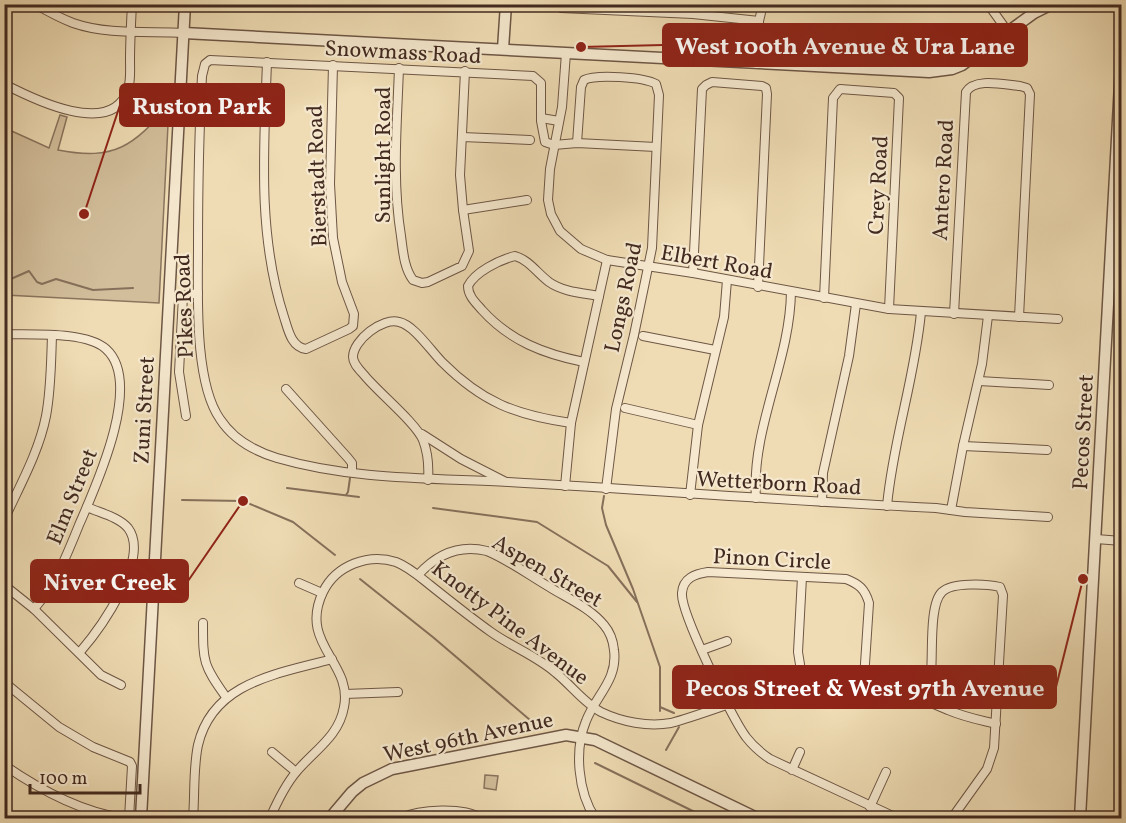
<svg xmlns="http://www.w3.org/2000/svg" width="1126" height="823" font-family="Vollkorn,serif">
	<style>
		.green { fill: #d2be9b; stroke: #8a745e; stroke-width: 1.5 }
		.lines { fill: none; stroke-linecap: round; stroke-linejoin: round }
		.stream { stroke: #86705b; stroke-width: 2 }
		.minor-casing { stroke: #6d5645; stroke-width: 10 }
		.tertiary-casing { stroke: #6d5645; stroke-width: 13 }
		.minor { stroke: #f5e8ce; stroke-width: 8 }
		.tertiary { stroke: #f5e8ce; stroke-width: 10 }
		.labels { text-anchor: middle; stroke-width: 4.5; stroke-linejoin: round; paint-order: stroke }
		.street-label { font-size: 22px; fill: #422a20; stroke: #f5e8ce }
		.leader { fill: none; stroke: #8f2418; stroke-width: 2 }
		.callout-dot { fill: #8f2418; stroke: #f5e8ce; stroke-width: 2 }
		.callout { fill: #8f2418; stroke: #8f2418; stroke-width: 2 }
		.callout-label { font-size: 24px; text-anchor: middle; font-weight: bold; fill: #fff }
	</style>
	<rect width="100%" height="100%" fill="#efdcb4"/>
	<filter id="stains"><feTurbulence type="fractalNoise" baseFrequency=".00333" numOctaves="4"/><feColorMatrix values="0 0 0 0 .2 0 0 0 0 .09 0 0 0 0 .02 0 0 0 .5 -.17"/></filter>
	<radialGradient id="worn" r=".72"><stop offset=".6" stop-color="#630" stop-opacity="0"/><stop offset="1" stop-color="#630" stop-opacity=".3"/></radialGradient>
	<!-- green -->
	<g class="green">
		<path d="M169,105L159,303L5,295V128L49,148L60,115L67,117L58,150C115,161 133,146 169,105Z"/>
		<polygon points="485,775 498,776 496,790 484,788"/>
	</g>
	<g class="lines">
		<!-- stream -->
		<g class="stream">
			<polyline points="4,282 29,271 37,282 42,284 56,279 93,290 133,288"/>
			<polyline points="287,488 359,497"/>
			<polyline points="346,495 348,492 350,478"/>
			<polyline points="604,496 602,508 606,525 633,589 660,667 660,711"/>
			<polyline points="182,500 243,501 293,522 335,555"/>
			<polyline points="433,508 537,522 608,566 637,602"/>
			<polyline points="360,579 434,638 530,720"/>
			<polyline points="660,707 674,713"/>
			<polyline points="666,750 679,727"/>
			<polyline points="595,763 707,818"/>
		</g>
		<!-- minor casing -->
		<g class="minor-casing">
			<g id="minor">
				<path d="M35,4C47,11 60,18 73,23C107,35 148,31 184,33"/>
				<polyline points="555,4 561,8 693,14 759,21"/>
				<polyline points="988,4 1008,32"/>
				<polyline points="566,53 562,107 550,169 548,200 551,214 560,231 581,249 607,260 693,273 889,309 1058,319"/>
				<path d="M267,62C264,147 257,234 284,317C288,329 291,347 306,349L349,329L353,326L354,314L342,282L333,238L330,184L333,65"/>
				<polyline points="757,64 759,21 763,4"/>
				<path d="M399,68C397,125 392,180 401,236C403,251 404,268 413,280L422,283L428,282L462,266L469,251L463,210L460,175L465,71"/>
				<path d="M4,84C33,99 113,139 128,89C131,80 130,70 130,61C130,42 131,23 132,4"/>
				<polyline points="541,118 559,121"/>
				<polyline points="462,137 530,140"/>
				<path d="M577,143L581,87L584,80C596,74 644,77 656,84L659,95L652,248L634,335L616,409L606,489"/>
				<path d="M656,147L577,143L554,145L545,142L541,121V83L533,76L210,60L205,64L202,76C199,133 198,191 198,249C198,295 194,382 220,419C233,439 254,451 277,458C352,480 431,478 508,482C651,490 793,501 936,508L965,512L1048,517"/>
				<polyline points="463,210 527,200"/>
				<polyline points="693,273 702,89 706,85 712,82 762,86 766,88 767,94 758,287"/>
				<polyline points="824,298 833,98 840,89 894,93 899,98 889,309"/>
				<path d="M954,314L966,92C975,77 1005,85 1020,86L1027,88L1030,94L1019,317"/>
				<path d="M4,334C32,335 86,331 106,349C144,383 95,488 79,525C71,545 63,565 53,583C47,593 41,601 34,609"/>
				<polyline points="643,336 715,350"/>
				<path d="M584,362C544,354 510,341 482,310C476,303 468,296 468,286C475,272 499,260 515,256C529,260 537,273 549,282C563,292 583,293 599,296"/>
				<polyline points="979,381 1049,385"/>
				<polyline points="286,389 348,458 352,463 352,472"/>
				<polyline points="625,408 698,425"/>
				<polyline points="186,416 179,372 183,296 198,293"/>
				<polyline points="422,434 461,459 504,481"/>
				<polyline points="963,446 1047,450"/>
				<path d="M428,480C429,466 428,453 423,440C416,423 379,393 365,376C360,370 353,364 353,357C353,340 383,317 399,322C414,325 431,351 442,362C482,402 515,415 571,423"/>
				<polyline points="565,486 571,423 607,260"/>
				<polyline points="690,495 698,425 724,317 727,280"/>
				<path d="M756,498C751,428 790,362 791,292"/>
				<polyline points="822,502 823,473 849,356 856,304"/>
				<path d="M887,506C893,440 915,378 921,312"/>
				<polyline points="951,510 963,446 982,364 988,316"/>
				<path d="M4,520C19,487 39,452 46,416C51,390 51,362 52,336"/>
				<polyline points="1096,539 1122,541"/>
				<path d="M418,575C437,554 459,544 487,551C509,560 530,576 551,588C569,599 590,608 604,625C610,632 613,640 614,650C618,680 596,695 586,721C574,750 578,792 595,818"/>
				<polyline points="802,577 798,652 803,683"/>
				<polyline points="299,583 322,593"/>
				<polyline points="4,585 34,609 101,675 121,685"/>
				<path d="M203,623C203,662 203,665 226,697"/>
				<polyline points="702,650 727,641"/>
				<path d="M80,652C100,629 151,558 128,528C119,517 100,513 87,507"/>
				<path d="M864,679L869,603C865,589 859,584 846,579L708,572C695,574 683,578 682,593C680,612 733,719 746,737C753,746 761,753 770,759L897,818"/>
				<polyline points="4,682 59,727 93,747 130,762 132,766 129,818"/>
				<polyline points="345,694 398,692"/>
				<path d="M925,700C927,691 930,682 931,673C933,654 929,604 942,592C952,582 987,584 1000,587L1003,595L994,748L987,769L952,818"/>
				<polyline points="272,752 296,772"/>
				<path d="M4,765C40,790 79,811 122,818"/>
				<polyline points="792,770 800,752"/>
				<polyline points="870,807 886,772"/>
				<path d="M193,818C195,795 193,769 198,745C213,681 279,674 332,659"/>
				<path d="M270,818C277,802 285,785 297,771C315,750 339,736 344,707C353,662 298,644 323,592C336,565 369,553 396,562C409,567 420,577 430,585C450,601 470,617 491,632C512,647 537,656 556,673C571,685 584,703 601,712C622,722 648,727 671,723C727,708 811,667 867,679C895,686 921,699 948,710C964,717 980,720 996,724"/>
				<path d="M401,818C420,809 463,807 481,818"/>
			</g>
		</g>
		<!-- tertiary casing -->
		<g class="tertiary-casing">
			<g id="tertiary">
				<polyline points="184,33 929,72 952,69 962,65 1034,13 1052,4"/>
				<polyline points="503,49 506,4"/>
				<polyline points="141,818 185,4"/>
				<polyline points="330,818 352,792 363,783 392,769 566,735 595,740 757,818"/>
				<polyline points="1080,818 1122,47"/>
			</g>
		</g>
		<!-- minor -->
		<use href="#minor" class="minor"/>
		<!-- tertiary -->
		<use href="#tertiary" class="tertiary"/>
	</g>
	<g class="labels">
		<!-- street labels -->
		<g class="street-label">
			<text transform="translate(403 51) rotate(3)" y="8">Snowmass Road</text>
			<text transform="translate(382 155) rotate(-90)" y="8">Sunlight Road</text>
			<text transform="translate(316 176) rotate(-92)" y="8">Bierstadt Road</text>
			<text transform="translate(942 180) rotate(-87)" y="8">Antero Road</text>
			<text transform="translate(877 185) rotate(-87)" y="8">Crey Road</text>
			<text transform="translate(717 261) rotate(10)" y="8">Elbert Road</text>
			<text transform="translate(622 297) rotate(-78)" y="8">Longs Road</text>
			<text transform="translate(183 306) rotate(-92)" y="8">Pikes Road</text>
			<text transform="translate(143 410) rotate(-87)" y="8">Zuni Street</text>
			<text transform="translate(1082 432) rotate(-87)" y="8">Pecos Street</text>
			<text transform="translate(779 482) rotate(3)" y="8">Wetterborn Road</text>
			<text transform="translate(71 496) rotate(-68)" y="8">Elm Street</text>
			<text transform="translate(772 558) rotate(3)" y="8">Pinon Circle</text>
			<text transform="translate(548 570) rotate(30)" y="8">Aspen Street</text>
			<text transform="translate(511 622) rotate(37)" y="8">Knotty Pine Avenue</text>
			<text transform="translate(468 736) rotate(-12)" y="8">West 96th Avenue</text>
		</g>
	</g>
	<!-- callouts -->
	<path class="leader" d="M581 47L663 45M84 214L120 105M243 501L188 581M1083 579L1056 687"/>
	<g class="callout-dot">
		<circle cx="581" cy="47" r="6"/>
		<circle cx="84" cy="214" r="6"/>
		<circle cx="243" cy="501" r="6"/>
		<circle cx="1083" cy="579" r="6"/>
	</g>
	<g class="callout">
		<rect x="663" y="24" width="364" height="42" rx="6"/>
		<rect x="120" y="84" width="164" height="42" rx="6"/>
		<rect x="31" y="560" width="157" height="42" rx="6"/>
		<rect x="673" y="666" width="383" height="42" rx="6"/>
	</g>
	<g class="callout-label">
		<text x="845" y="54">West 100th Avenue &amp; Ura Lane</text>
		<text x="202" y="114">Ruston Park</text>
		<text x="110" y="590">Niver Creek</text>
		<text x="865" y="696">Pecos Street &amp; West 97th Avenue</text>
	</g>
	<!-- margin -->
	<rect width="1126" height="823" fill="none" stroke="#efdcb4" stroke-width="24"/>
	<rect x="6" y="6" width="1114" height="811" fill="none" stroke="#422a20" stroke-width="3"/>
	<rect x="12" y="12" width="1102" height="799" fill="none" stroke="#422a20" stroke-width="1.5"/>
	<!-- scale -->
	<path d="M30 784v9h110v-9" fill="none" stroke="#422a20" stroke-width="3"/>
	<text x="39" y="784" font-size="18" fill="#422a20" stroke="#f5e8ce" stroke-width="4.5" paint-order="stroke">100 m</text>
	<rect width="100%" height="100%" filter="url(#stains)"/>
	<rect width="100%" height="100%" fill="url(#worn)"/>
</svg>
